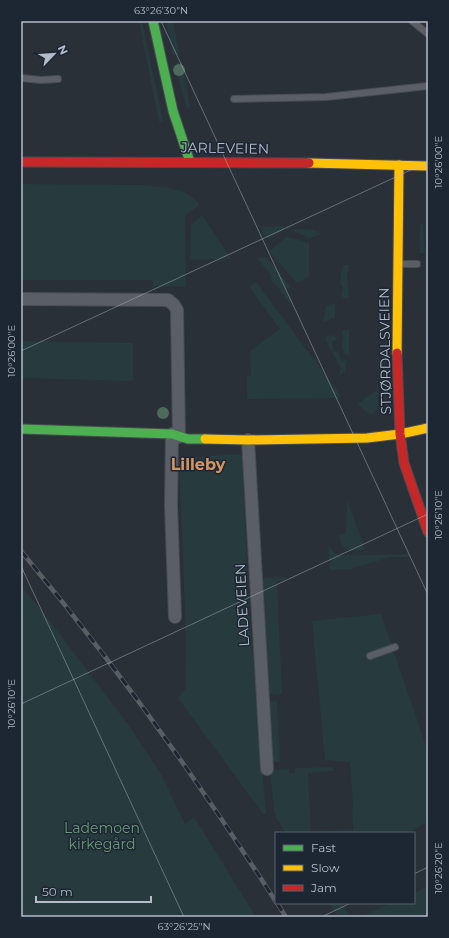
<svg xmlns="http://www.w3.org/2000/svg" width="449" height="938" font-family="Montserrat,sans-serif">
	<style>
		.green { fill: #273a3e }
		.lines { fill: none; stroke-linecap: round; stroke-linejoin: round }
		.lane-casing { stroke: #484c53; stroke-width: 8 }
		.street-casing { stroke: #484c53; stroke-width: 14 }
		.fast-casing { stroke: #484c53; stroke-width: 11 }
		.slow-casing { stroke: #484c53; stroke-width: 11 }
		.jam-casing { stroke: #484c53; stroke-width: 11 }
		.lane { stroke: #5a5e66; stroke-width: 6 }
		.street { stroke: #5a5e66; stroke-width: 12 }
		.fast { stroke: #4caf50; stroke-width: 9 }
		.slow { stroke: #ffc107; stroke-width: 9 }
		.jam { stroke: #c62828; stroke-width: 9 }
		.rail-casing { stroke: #595d64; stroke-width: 4.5 }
		.rail { stroke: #1d2633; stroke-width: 3; stroke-dasharray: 9; stroke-linecap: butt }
		.tree { fill: #4e6a5a }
		.ticks { fill: none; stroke: #b4bcc9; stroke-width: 1; stroke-opacity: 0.45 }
		.labels { text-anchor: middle; stroke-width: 3; stroke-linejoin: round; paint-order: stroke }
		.street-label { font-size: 14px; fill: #b4bcc9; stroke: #1d2633 }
		.park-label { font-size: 14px; fill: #6b9a76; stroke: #1d2633 }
		.quarter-label { font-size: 16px; font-weight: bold; fill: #d59563; stroke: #1d2633 }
		.neatline { fill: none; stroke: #b4bcc9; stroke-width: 1.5 }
		.ticks-label { font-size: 10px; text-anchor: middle; fill: #b4bcc9 }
	</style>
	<rect width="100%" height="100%" fill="#2a3038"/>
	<!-- green -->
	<g class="green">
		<polygon points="139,21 142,21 163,121 159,122"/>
		<polygon points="166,21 173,21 179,54 173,55"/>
		<polygon points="178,62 182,63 190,107 187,108 181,89 175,64"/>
		<polygon points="21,184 143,185 169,188 184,192 193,198 200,205 185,215 186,287 153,286 153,280 21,280"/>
		<polygon points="202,215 231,259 190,260 191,225"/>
		<polygon points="420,224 423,224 425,253 420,253"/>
		<polygon points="263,226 270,227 284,226 284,230 269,238 263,234"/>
		<polygon points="302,229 314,230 318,233 320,231 321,234 309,238 291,230"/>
		<polygon points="287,237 309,243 309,277 297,283 269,251"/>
		<path d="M266,257L282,275L281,276L291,287L285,289L292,302L290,303C284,296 278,286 271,280V275L257,258Z"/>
		<polygon points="343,265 349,265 347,278 349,298 344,298 341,296 343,288 340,284 341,270 343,269"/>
		<polygon points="256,282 339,393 340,398 247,399 247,376 251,376 250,351 280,329 249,287"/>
		<polygon points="335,303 335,318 323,322 326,306"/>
		<polygon points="342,330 349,330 349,357 342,349 342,338 343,338"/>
		<polygon points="329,335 335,336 337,340 332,341 333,351 339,353 341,361 347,360 345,371 339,376 341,368 326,341 326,337"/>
		<polygon points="21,341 133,343 133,381 21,378"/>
		<path d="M378,389V407L374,414C366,414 363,409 358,404Z"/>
		<polygon points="242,454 249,610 266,814 263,814 178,698 186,688 185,611 179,458"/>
		<path d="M347,500L364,546L365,550C349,551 342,553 339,535L346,534Z"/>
		<polygon points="328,544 333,552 339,556 412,554 408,557 390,557 351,569 330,570"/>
		<polygon points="285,577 285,580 277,581 282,694 266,694 259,578"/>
		<polygon points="21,586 55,628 127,723 161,774 185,824 194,817 256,917 21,917"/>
		<polygon points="381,614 428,752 428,822 406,833 286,833 277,819 274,811 270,771 288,769 290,773 295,773 295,769 298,768 333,767 333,771 308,773 311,832 353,830 352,807 353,806 350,762 325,760 312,621"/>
		<polygon points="277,701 280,762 270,762 266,702"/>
		<polygon points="428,886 428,917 360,917 391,903 414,903 414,893"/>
		<polygon points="329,903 342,903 350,917 338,917"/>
	</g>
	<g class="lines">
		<!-- lane casing -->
		<g class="lane-casing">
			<g id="lane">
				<polyline points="412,21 428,34"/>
				<polyline points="21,78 41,80 58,79"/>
				<polyline points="234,99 326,97 428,86"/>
				<polyline points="398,264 417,264"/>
				<polyline points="370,656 395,647"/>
			</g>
		</g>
		<!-- street casing -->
		<g class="street-casing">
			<g id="street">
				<polyline points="21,299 168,300 174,305 177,310 179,437"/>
				<polyline points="172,434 171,506 175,617"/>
				<polyline points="248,440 267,769"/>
			</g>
		</g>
		<!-- fast casing -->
		<g class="fast-casing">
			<g id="fast">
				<polyline points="153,21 173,111 190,162"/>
				<polyline points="21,429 172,434 188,439 205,439"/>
			</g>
		</g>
		<!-- slow casing -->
		<g class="slow-casing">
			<g id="slow">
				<polyline points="309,163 428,166"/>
				<polyline points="397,353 399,165"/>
				<polyline points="205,439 248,440 367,438 400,434 428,428"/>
			</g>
		</g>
		<!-- jam casing -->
		<g class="jam-casing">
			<g id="jam">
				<polyline points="21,162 309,163"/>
				<polyline points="397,353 400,434 404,463 428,532"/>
			</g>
		</g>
		<!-- lane -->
		<use href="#lane" class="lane"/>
		<!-- street -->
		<use href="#street" class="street"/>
		<!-- fast -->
		<use href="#fast" class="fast"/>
		<!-- slow -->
		<use href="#slow" class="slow"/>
		<!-- jam -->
		<use href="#jam" class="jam"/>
		<!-- rail casing -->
		<g class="rail-casing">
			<g id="rail">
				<path d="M21,551C114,663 198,780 276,902"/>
				<polyline points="277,903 286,917"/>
			</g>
		</g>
		<!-- rail -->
		<use href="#rail" class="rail"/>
	</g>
	<!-- trees -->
	<g class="tree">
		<circle cx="179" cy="70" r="6"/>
		<circle cx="163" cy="413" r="6"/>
	</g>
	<!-- ticks -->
	<path class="ticks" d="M161,21L428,595M21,351L428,162M21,566L184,917M21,704L428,514M414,874L428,867M321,917L351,903"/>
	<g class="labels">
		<!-- street labels -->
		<g class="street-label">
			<text transform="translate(225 148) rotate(1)" y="5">JARLEVEIEN</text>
			<text transform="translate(385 351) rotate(-91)" y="5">STJØRDALSVEIEN</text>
			<text transform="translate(242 605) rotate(-93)" y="5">LADEVEIEN</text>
		</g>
		<!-- park labels -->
		<g class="park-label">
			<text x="102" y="833">Lademoen<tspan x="102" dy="16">kirkegård</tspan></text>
		</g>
		<!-- quarter labels -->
		<g class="quarter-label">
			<text x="198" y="470">Lilleby</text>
		</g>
	</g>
	<!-- border -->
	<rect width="449" height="938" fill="none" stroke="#1d2633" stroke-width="44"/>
	<!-- legend -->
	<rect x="275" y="832" width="140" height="72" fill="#1d2633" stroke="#59626f"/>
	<rect x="283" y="845" width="20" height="6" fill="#4caf50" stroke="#59626f"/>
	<text x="311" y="852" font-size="12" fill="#b4bcc9">Fast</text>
	<rect x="283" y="865" width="20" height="6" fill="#ffc107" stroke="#59626f"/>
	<text x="311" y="872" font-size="12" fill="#b4bcc9">Slow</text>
	<rect x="283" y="885" width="20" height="6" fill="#c62828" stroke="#59626f"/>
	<text x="311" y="892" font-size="12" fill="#b4bcc9">Jam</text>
	<!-- north arrow -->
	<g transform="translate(54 54) rotate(65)" stroke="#1d2633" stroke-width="3" paint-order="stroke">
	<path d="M0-3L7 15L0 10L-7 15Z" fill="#b4bcc9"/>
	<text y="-6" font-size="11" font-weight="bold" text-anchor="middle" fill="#b4bcc9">N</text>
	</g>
	<!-- scale -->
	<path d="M36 896v6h115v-6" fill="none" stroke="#b4bcc9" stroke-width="2"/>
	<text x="42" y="896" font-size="12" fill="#b4bcc9" stroke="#1d2633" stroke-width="3" paint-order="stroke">50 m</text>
	<rect x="22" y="22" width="405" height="894" class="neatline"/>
	<g class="ticks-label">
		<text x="161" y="14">63°26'30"N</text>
		<text transform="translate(438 162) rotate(-90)" y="4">10°26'00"E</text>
		<text transform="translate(11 351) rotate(-90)" y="4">10°26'00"E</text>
		<text transform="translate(438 515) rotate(-90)" y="4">10°26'10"E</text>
		<text transform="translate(11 704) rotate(-90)" y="4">10°26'10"E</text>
		<text transform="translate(438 868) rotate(-90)" y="4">10°26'20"E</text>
		<text x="184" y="930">63°26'25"N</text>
	</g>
</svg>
